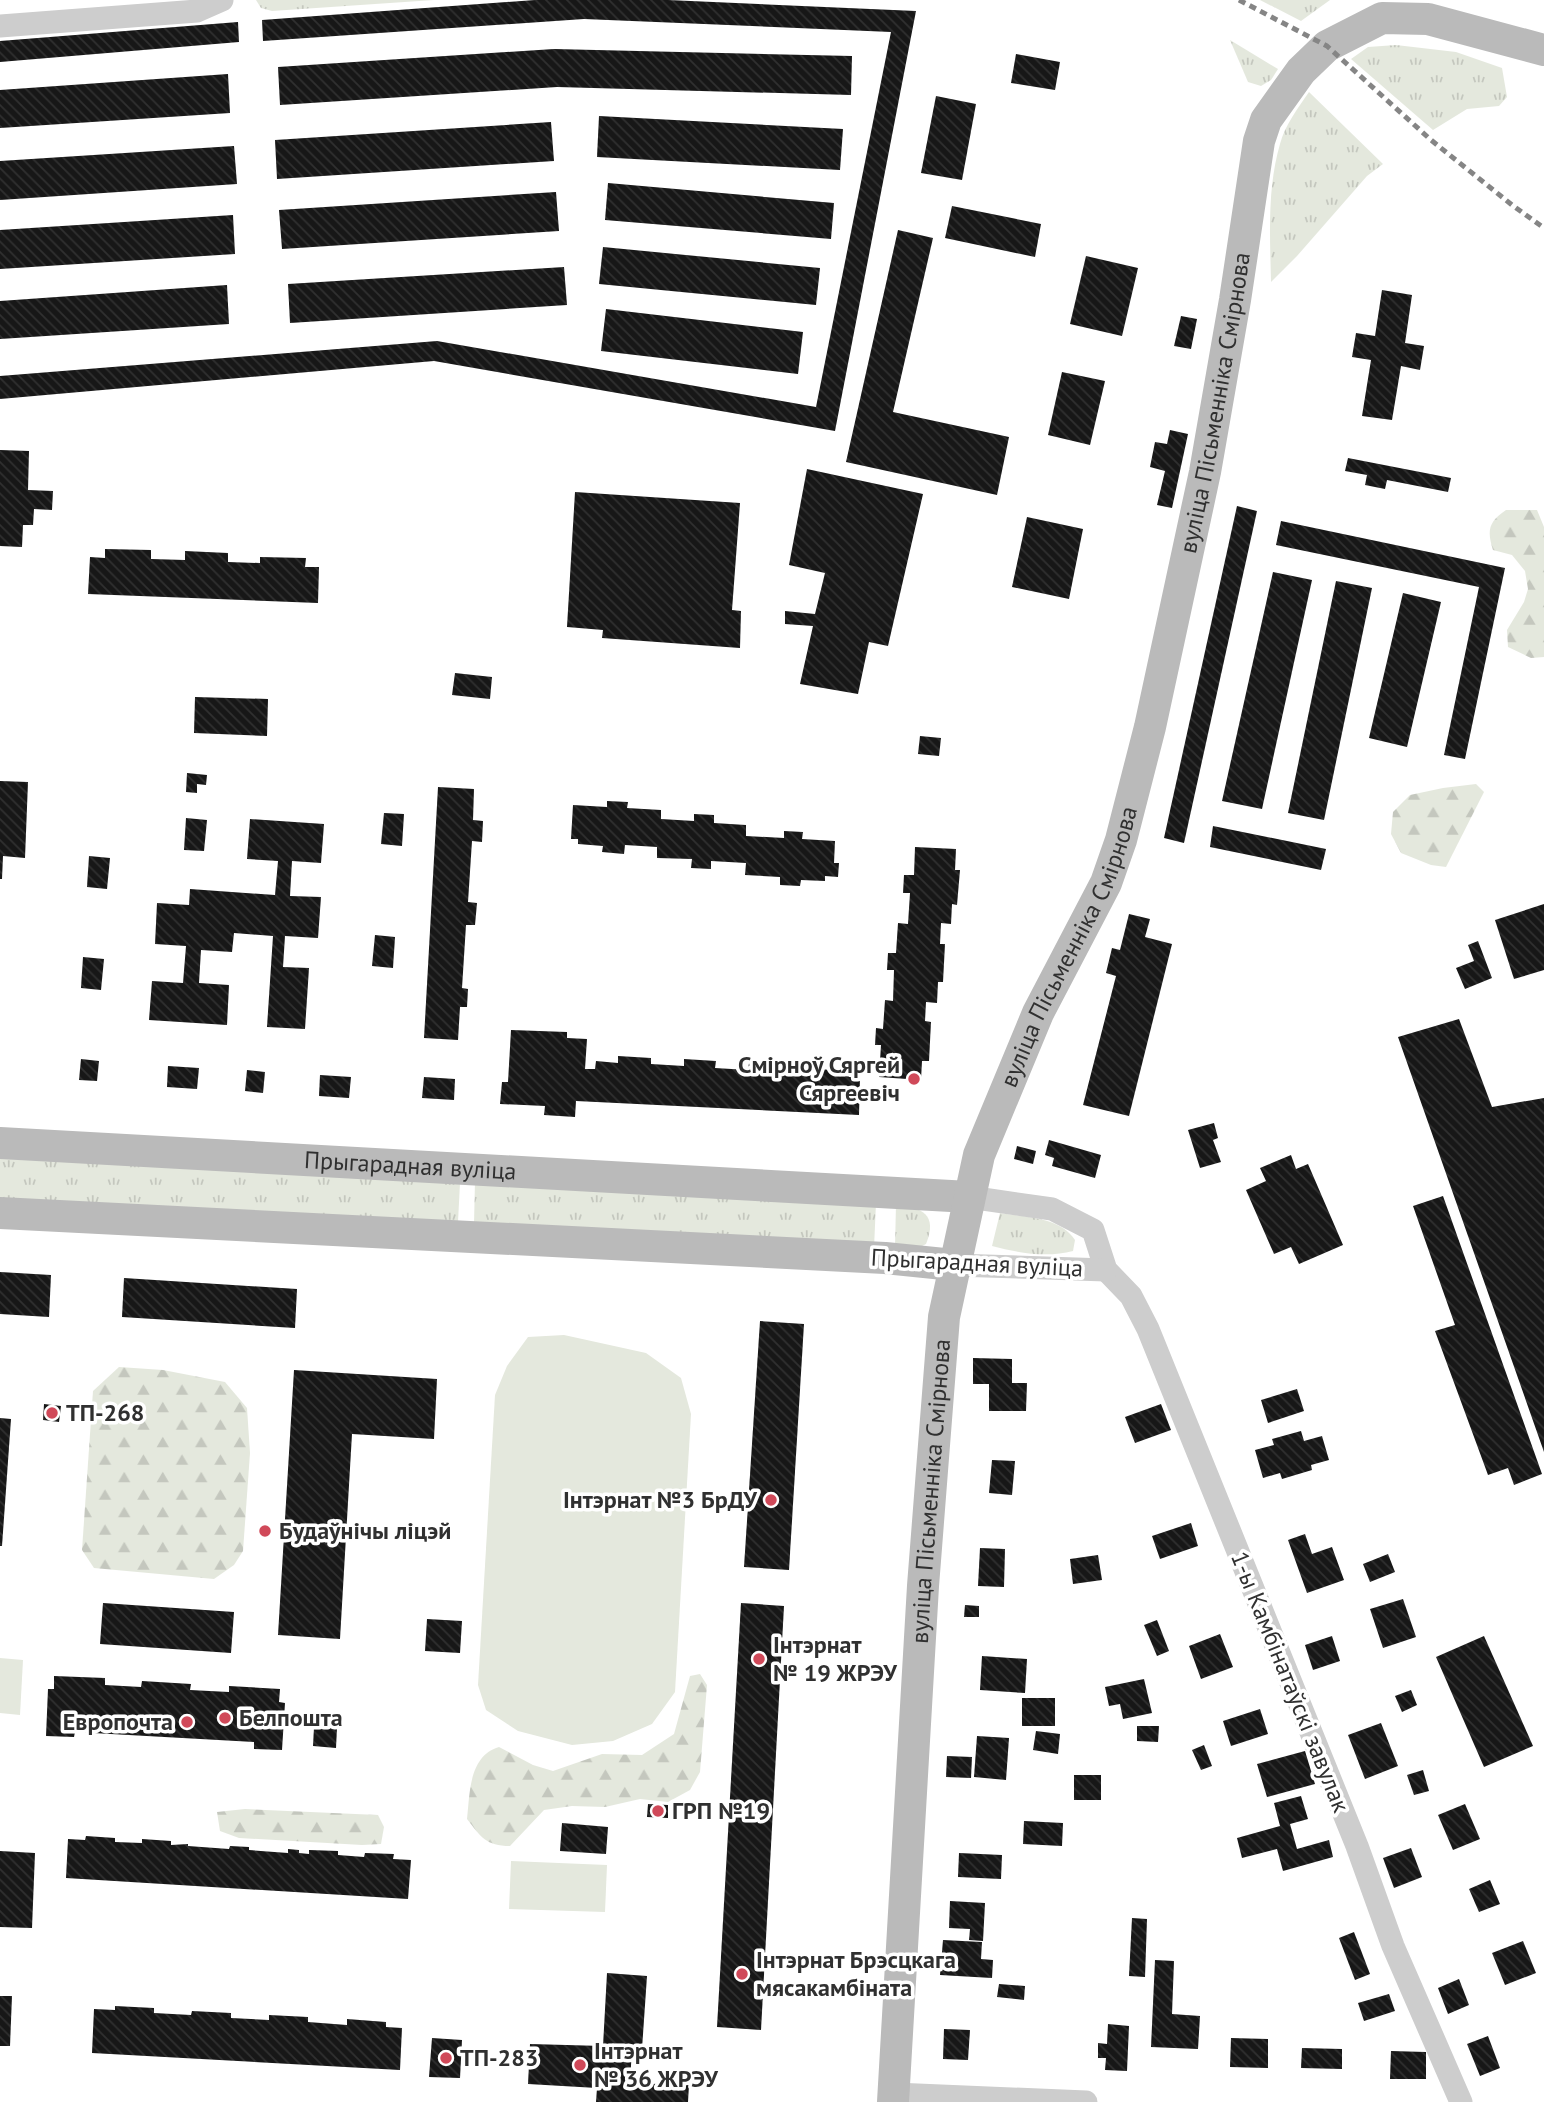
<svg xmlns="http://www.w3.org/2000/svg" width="1544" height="2102" font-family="'PT Sans',sans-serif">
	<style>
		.grass { fill: url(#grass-tufts) }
		.forest { fill: url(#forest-firs) }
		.park { fill: #e4e8dd }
		.building { fill: url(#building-back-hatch) }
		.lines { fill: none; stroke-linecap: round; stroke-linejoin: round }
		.street { stroke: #cdcdcd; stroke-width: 23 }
		.secondary { stroke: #bababa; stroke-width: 32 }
		.rail { stroke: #858585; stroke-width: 5; stroke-dasharray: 7 5; stroke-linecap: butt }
		.poi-dot { fill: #d04959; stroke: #fff; stroke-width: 2.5 }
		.labels { text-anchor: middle; stroke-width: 7; stroke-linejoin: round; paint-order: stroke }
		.street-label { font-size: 24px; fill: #303030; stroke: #fff }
		.poi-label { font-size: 24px; font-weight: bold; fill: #303030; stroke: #fff; text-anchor: start }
	</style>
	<defs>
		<pattern id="grass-tufts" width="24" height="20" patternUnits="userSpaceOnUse" patternTransform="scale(1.75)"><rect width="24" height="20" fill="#e4e8dd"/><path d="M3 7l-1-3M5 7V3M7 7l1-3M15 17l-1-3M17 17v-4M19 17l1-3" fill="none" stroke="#c4c7be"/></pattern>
		<pattern id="forest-firs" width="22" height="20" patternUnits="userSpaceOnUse" patternTransform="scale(1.75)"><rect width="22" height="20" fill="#e4e8dd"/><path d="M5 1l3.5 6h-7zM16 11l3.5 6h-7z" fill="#c4c7be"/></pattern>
		<pattern id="building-back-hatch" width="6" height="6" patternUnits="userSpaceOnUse" patternTransform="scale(1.75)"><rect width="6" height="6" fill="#171717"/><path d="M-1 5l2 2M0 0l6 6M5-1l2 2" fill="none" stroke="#303030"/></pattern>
	</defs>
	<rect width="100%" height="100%" fill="#fff"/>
	<!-- grass -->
	<g class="grass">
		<polygon points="256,0 434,0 272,11 261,8"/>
		<polygon points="1260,0 1330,0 1301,21"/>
		<polygon points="1230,40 1278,69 1271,80 1261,86 1248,82"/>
		<polygon points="1396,45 1456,52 1502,68 1507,97 1499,106 1467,109 1433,130 1351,59 1368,47"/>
		<path d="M1309,92L1383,164L1367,176L1297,256L1271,282C1270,236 1267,189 1280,144C1285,125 1298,108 1309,92Z"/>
		<polygon points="0,1157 460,1183 458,1222 0,1199"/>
		<polygon points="475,1181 876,1203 874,1248 474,1224"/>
		<path d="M896,1204C922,1208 938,1214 926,1244L920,1247H895Z"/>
		<path d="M1000,1213C1025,1217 1061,1217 1075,1240L1073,1251C1047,1258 1019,1253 992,1246Z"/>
	</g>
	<!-- forest -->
	<g class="forest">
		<path d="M1506,510H1537L1544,527V657L1531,658L1508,647L1507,630L1524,602L1528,589L1525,571L1512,555L1493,550C1487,531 1488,522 1506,510Z"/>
		<polygon points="1476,784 1484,792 1446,867 1431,865 1401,853 1391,834 1393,812 1410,795 1443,788"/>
		<polygon points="119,1367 163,1370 225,1382 247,1408 250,1453 243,1551 234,1565 214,1579 94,1568 82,1550 93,1391"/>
		<path d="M700,1674L707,1685L700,1772L690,1790L668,1802L640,1799L605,1807L572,1806L544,1810L510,1846C486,1846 481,1837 467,1819C470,1792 469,1756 499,1747L533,1765L553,1771L602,1754L642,1755L674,1734L690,1676Z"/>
		<polygon points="245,1809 378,1815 384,1827 381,1844 362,1845 239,1838 220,1831 217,1812"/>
	</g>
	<!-- park -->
	<g class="park">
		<polygon points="564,1335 646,1353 681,1378 691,1414 675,1692 652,1724 613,1741 572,1745 518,1731 486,1710 478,1685 495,1395 507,1366 528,1337"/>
		<polygon points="0,1658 23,1660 20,1715 0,1713"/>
		<polygon points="511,1861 607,1865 605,1912 509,1909"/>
	</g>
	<!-- building -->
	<g class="building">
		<polygon points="535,0 668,0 916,11 835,431 434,361 0,399 0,376 437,341 816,407 891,32 584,19 263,41 262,20"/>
		<polygon points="238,22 239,42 0,62 0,41"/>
		<polygon points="554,49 852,56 851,95 557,87 280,105 278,67"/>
		<polygon points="1016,54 1060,62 1055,90 1011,83"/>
		<polygon points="228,74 230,113 0,128 0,90"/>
		<polygon points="936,96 976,104 962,180 921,173"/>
		<polygon points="599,116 843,129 840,170 597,157"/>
		<polygon points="551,122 554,161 277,179 275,140"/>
		<polygon points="234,146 237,184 0,200 0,161"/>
		<polygon points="608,183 834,203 831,239 605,220"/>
		<polygon points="556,192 559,231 282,249 279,210"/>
		<polygon points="952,206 1041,224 1035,257 945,238"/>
		<polygon points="233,215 235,254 0,269 0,230"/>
		<polygon points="898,230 933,238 893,412 1009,437 997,495 846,462"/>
		<polygon points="603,247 820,268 816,305 599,284"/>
		<polygon points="1086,256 1138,268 1122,336 1070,324"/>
		<polygon points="564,267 567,305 290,323 288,284"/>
		<polygon points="227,285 229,324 0,339 0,301"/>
		<polygon points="1382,290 1412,295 1405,343 1424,346 1420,370 1401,366 1392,420 1362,416 1371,360 1352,357 1356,333 1375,336"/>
		<polygon points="606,309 803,332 798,374 601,351"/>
		<polygon points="1181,316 1197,319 1191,349 1174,346"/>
		<polygon points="1062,372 1105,381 1090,445 1048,435"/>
		<polygon points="1170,430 1188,434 1172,508 1157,505 1165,471 1150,467 1155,442 1167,444"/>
		<polygon points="0,450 29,451 28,490 53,491 52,510 34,509 33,525 23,525 22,547 0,546"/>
		<polygon points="1348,458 1451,478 1448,492 1387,480 1385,489 1365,485 1367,475 1345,471"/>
		<polygon points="807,469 923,494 888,646 869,642 858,694 800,684 813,626 785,624 785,611 815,614 825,573 789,565"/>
		<polygon points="575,492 740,503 732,610 741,611 740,648 602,638 603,630 567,627"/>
		<polygon points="1237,506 1257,511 1184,843 1164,838"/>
		<polygon points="1027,517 1083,529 1069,599 1012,587"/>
		<polygon points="1281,521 1505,568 1465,759 1444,755 1479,587 1276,545"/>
		<polygon points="105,549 151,550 151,559 185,560 185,551 228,553 228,562 260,563 260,557 306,558 305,567 319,567 318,603 88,594 90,557 105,558"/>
		<polygon points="1273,572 1312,580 1262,809 1222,801"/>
		<polygon points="1336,581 1372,588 1324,820 1288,813"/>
		<polygon points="1403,593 1441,602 1407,747 1369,738"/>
		<polygon points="455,673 492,677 490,699 452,695"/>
		<polygon points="195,697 268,699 267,736 194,733"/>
		<polygon points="920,736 941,738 939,756 918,754"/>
		<polygon points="187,773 207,775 206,785 197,784 197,793 186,792"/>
		<polygon points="0,781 28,782 25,858 3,856 2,879 0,879"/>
		<polygon points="438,787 474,789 473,820 483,821 482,842 472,841 468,902 477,903 475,925 466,925 462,988 468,989 467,1007 460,1007 458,1040 424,1038"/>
		<polygon points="607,801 628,802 627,808 661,810 661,819 694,821 694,814 714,815 714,823 746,825 746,836 784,838 784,831 803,832 802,839 835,841 834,863 839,863 838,877 825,876 825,881 801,880 800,886 780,885 780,877 745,875 746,863 711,861 711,869 691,868 692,859 657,858 657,847 625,845 624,854 602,852 603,846 578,844 578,839 571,839 573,805 607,807"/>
		<polygon points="384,813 404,814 402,846 381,844"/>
		<polygon points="186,818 207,820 204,851 184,850"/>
		<polygon points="250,819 324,824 321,863 292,861 290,896 321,897 318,938 285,936 283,967 309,968 305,1029 267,1027 273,936 234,933 232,952 201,950 199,983 229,985 227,1025 149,1020 152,981 183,983 186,946 155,944 157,903 189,905 190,889 275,895 278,861 247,859"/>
		<polygon points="1213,826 1326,849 1321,870 1210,847"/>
		<polygon points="915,847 956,849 955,870 960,870 957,905 952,904 951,924 941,923 940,944 945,944 943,982 938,982 937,1003 926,1002 925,1021 931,1022 929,1061 922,1061 921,1080 879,1077 881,1045 875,1045 876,1028 883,1029 885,1000 893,1001 894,970 887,970 888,953 896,953 898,923 908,924 910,893 903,893 904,875 914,875"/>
		<polygon points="89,856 110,858 107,889 87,887"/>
		<polygon points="1544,904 1544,970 1514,979 1495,920"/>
		<polygon points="1129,914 1150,919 1145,937 1172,944 1129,1116 1083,1105 1116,976 1106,973 1112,948 1120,950"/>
		<polygon points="375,935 395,937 393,968 372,966"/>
		<polygon points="1478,941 1492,978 1465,989 1456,968 1474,961 1468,945"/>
		<polygon points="83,957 104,959 101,990 81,988"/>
		<polygon points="1459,1019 1492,1107 1544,1098 1544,1452 1398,1037"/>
		<polygon points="511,1030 567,1032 567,1038 587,1039 585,1069 595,1069 596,1061 618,1063 618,1056 651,1058 651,1064 684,1066 684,1059 716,1061 715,1068 748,1070 749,1063 784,1065 783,1073 816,1075 817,1069 850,1071 849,1077 860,1077 859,1115 576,1101 575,1117 544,1115 545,1106 500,1104 502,1082 508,1082"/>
		<polygon points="81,1059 99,1061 97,1081 79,1080"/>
		<polygon points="168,1066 199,1068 197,1089 167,1087"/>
		<polygon points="247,1070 265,1072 263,1093 245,1091"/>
		<polygon points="320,1075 351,1077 349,1098 319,1096"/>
		<polygon points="424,1077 455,1079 454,1100 422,1098"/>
		<polygon points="1214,1123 1218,1138 1213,1140 1221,1162 1200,1168 1188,1130"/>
		<polygon points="1049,1140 1101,1155 1095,1178 1052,1166 1054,1158 1045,1155"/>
		<polygon points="1017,1146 1036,1151 1033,1164 1014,1159"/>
		<polygon points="1291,1155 1296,1169 1308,1164 1343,1245 1299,1264 1291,1247 1274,1254 1246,1190 1266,1181 1260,1168"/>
		<polygon points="1443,1196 1542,1474 1514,1485 1508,1468 1488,1475 1435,1331 1455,1325 1413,1206"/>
		<polygon points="0,1272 51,1275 49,1317 0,1314"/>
		<polygon points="124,1278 297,1289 295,1328 122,1317"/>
		<polygon points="760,1321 804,1324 789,1570 744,1567"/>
		<polygon points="973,1358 1012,1359 1012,1383 1027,1383 1026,1411 989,1411 989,1384 973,1384"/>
		<polygon points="294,1370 437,1379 434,1439 352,1434 340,1639 278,1635"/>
		<polygon points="1297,1389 1304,1411 1268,1423 1261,1400"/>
		<polygon points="44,1404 61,1406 59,1422 43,1420"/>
		<polygon points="1161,1404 1171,1430 1135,1443 1125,1417"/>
		<polygon points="0,1418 11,1419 2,1546 0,1546"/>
		<polygon points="1301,1431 1304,1441 1322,1436 1329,1460 1311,1465 1312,1470 1282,1479 1280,1473 1263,1478 1255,1450 1274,1445 1272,1439"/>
		<polygon points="992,1460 1015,1461 1012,1495 989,1493"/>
		<polygon points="1191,1523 1198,1546 1160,1559 1152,1536"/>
		<polygon points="1305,1534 1312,1554 1332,1547 1344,1580 1307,1593 1288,1540"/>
		<polygon points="980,1548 1005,1549 1004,1587 978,1586"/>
		<polygon points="1388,1554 1395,1572 1370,1582 1363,1564"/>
		<polygon points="1098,1555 1102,1580 1073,1584 1070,1559"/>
		<polygon points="1403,1599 1416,1637 1383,1648 1370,1609"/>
		<polygon points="103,1603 234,1612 231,1653 100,1644"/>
		<polygon points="741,1603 784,1606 761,2030 717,2027"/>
		<polygon points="965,1605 979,1606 979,1617 964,1617"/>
		<polygon points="427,1619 462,1621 460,1653 425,1651"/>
		<polygon points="1157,1620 1169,1651 1157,1656 1144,1625"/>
		<polygon points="1220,1634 1233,1667 1201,1679 1189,1646"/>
		<polygon points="1332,1636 1340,1661 1313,1670 1305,1645"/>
		<polygon points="1484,1636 1533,1746 1484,1767 1436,1657"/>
		<polygon points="982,1656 1027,1659 1025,1693 980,1690"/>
		<polygon points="54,1676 105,1678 105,1685 141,1687 142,1681 191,1684 190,1690 229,1692 229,1686 280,1689 279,1702 285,1703 282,1750 254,1749 254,1742 75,1732 74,1737 46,1736 48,1689 54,1689"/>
		<polygon points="1144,1679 1152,1713 1123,1719 1120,1704 1109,1706 1105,1687"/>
		<polygon points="1411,1690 1417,1705 1402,1712 1395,1696"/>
		<rect x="1022" y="1698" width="33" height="28"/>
		<polygon points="1260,1709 1268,1734 1231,1746 1223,1721"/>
		<polygon points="1381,1723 1398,1766 1365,1779 1348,1735"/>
		<polygon points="1137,1726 1159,1726 1158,1742 1137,1741"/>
		<polygon points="314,1727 337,1728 336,1748 313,1746"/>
		<polygon points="1036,1731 1060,1734 1058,1754 1033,1750"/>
		<polygon points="977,1736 1009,1738 1006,1780 974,1777"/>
		<polygon points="1204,1745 1212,1766 1201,1770 1192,1750"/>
		<polygon points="1305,1751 1315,1784 1267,1797 1257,1764"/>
		<polygon points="947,1756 972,1757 971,1778 946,1777"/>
		<polygon points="1423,1770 1429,1791 1414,1795 1407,1775"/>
		<rect x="1074" y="1775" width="27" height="25"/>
		<polygon points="1301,1796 1308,1819 1290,1824 1297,1849 1329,1840 1333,1857 1283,1871 1277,1849 1242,1858 1237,1838 1280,1826 1274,1803"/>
		<polygon points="648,1804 668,1805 668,1818 647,1817"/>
		<polygon points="1465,1804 1480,1839 1453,1850 1438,1815"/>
		<polygon points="1024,1821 1063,1823 1062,1846 1023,1844"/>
		<polygon points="562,1823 608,1827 606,1854 560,1851"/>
		<polygon points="86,1836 115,1838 115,1842 142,1843 142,1839 171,1841 171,1845 188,1844 188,1846 229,1849 230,1846 249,1847 249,1850 288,1853 288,1849 299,1850 299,1853 309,1854 309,1850 338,1851 338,1855 364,1857 365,1853 394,1854 393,1859 411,1860 408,1899 66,1878 68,1839 85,1840"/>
		<polygon points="1411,1848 1422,1877 1394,1888 1383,1858"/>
		<polygon points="0,1851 35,1853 32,1928 0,1927"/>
		<polygon points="959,1853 1002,1855 1001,1879 958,1877"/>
		<polygon points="1490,1880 1500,1904 1479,1912 1469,1889"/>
		<polygon points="950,1901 985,1903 983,1941 969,1940 970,1929 949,1928"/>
		<polygon points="1132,1918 1147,1919 1145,1977 1129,1976"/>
		<polygon points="1354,1932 1370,1974 1355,1980 1339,1938"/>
		<polygon points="943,1940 982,1942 981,1959 993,1960 992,1978 940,1975"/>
		<polygon points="1523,1941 1536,1973 1505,1985 1492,1953"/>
		<polygon points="1155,1960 1174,1961 1172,2014 1200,2016 1198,2049 1151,2047"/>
		<polygon points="607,1973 647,1976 642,2049 632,2048 630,2083 689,2085 688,2102 596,2102 597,2088 528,2084 530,2044 603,2046"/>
		<polygon points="1459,1979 1469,2005 1448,2014 1438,1988"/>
		<polygon points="999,1984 1025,1986 1024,2000 997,1997"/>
		<polygon points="1389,1994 1395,2011 1364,2021 1358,2003"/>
		<polygon points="0,1996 12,1996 10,2046 0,2046"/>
		<polygon points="115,2006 154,2008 154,2013 191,2015 192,2011 231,2013 231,2018 269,2020 269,2015 308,2017 308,2022 347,2025 347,2019 386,2022 386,2027 402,2028 400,2070 92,2053 94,2009 115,2010"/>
		<polygon points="1108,2024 1129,2026 1127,2071 1105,2070 1106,2058 1098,2058 1098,2043 1107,2044"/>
		<polygon points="944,2029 970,2030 968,2060 943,2059"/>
		<polygon points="1488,2036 1500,2068 1480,2076 1467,2044"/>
		<polygon points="432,2038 462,2040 460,2078 429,2077"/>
		<polygon points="1231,2038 1268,2039 1268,2068 1230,2067"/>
		<polygon points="1302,2048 1342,2049 1342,2069 1301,2068"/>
		<polygon points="1391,2051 1426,2052 1426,2079 1390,2079"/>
	</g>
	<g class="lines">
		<!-- street -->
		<g class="street">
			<polyline points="0,26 197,11 222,0"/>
			<polyline points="969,1197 1052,1209 1093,1230 1106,1270 1131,1296 1148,1329 1357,1846 1393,1946 1461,2102"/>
			<polyline points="954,1265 1106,1270"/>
			<polyline points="894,2094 1086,2102"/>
		</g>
		<!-- secondary -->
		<g class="secondary">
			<path id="s1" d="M0,1143L969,1197"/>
			<polyline points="0,1213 885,1258 954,1265"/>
			<path id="s2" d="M893,2102L923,1586L944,1317L979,1155L1038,1013L1106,883L1121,840L1150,727L1205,472L1235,300L1259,141L1266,120L1301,71L1327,46L1382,18L1428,19L1544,50"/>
		</g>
		<!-- rail -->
		<polyline class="rail" points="1239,0 1327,46 1431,140 1512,205 1544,228"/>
	</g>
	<!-- markers -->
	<g class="poi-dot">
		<circle cx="914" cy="1079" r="7"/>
		<circle cx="52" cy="1413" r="7"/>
		<circle cx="771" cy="1500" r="7"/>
		<circle cx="265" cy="1531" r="7"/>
		<circle cx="759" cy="1659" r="7"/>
		<circle cx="225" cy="1718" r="7"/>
		<circle cx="187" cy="1722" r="7"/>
		<circle cx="658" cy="1811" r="7"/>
		<circle cx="742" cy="1974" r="7"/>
		<circle cx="446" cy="2058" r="7"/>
		<circle cx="580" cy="2065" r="7"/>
	</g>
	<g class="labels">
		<!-- street labels -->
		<g class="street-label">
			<text dy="8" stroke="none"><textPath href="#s2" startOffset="1746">вуліца Пісьменніка Смірнова</textPath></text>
			<text dy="8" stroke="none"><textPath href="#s2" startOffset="1180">вуліца Пісьменніка Смірнова</textPath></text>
			<text dy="8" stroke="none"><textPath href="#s1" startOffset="411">Прыгарадная вуліца</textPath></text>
			<text transform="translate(977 1263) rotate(3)" y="8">Прыгарадная вуліца</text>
			<text dy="8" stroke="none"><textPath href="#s2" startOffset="612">вуліца Пісьменніка Смірнова</textPath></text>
			<text transform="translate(1290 1682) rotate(68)" y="8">1-ы Камбінатаўскі завулак</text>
		</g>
		<!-- poi labels -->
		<g class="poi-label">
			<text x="900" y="1073" text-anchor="end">Смірноў Сяргей<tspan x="900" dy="28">Сяргеевіч</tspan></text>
			<text x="66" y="1421">ТП-268</text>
			<text x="757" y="1508" text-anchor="end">Інтэрнат №3 БрДУ</text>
			<text x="279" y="1539">Будаўнічы ліцэй</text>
			<text x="773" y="1653">Інтэрнат<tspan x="773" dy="28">№ 19 ЖРЭУ</tspan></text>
			<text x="239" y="1726">Белпошта</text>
			<text x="173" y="1730" text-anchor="end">Европочта</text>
			<text x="672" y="1819">ГРП №19</text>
			<text x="756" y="1968">Інтэрнат Брэсцкага<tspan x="756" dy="28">мясакамбіната</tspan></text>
			<text x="594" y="2059">Інтэрнат<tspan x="594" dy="28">№ 36 ЖРЭУ</tspan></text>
			<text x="460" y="2066">ТП-283</text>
		</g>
	</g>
</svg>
